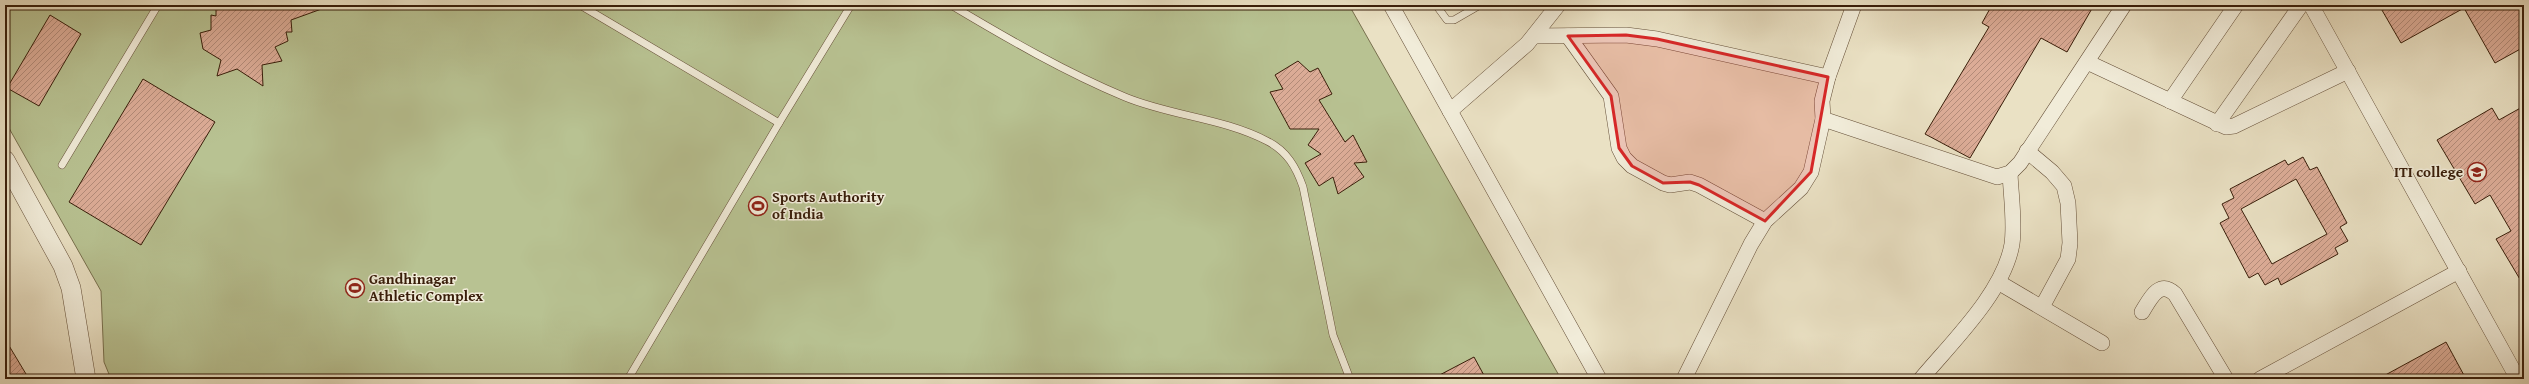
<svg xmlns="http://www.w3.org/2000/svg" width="2529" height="384" font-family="'Gentium Book Plus',serif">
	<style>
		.pitch { fill: #b8c292; stroke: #78704e }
		.building { fill: url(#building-hatch); stroke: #391e0a; fill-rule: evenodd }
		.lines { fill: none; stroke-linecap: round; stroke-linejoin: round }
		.service-casing { stroke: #654f38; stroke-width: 8 }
		.minor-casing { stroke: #654f38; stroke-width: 16 }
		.tertiary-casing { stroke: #654f38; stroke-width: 20 }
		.service { stroke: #f1ecd9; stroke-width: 7 }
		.minor { stroke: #f1ecd9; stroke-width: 15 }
		.tertiary { stroke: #f1ecd9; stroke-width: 19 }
		.marked { fill: #d62828; fill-opacity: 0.2; stroke: #d62828; stroke-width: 3; stroke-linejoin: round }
		.labels { text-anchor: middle; stroke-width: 3; stroke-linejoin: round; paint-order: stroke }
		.poi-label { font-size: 15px; font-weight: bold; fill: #391e0a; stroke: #f1ecd9; text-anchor: start }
	</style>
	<defs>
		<pattern id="building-hatch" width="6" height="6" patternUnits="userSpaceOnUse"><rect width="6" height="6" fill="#dcac97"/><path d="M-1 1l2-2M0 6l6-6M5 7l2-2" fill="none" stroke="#b38b79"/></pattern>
	</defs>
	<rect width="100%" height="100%" fill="#eae1c4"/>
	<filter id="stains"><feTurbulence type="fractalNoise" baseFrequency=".005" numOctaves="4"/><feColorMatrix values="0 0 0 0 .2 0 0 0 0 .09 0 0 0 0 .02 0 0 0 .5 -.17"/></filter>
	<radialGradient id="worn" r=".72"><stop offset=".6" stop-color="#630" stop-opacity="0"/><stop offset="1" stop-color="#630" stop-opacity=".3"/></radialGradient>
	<!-- pitch -->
	<polygon class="pitch" points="5,5 1349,5 1561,379 111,379 104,362 101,291 5,121"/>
	<!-- building -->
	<g class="building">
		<polygon points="227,5 326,5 327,7 291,20 292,32 286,32 288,41 275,47 282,61 262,65 263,86 237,69 217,76 221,60 203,49 200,33 211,30 211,15 216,16 216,7"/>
		<polygon points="1992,5 2094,5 2067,52 2041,38 1970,158 1925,134 1989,27 1982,23"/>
		<polygon points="2379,5 2524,5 2524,47 2495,63 2464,8 2401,43"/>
		<polygon points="50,15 81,34 39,106 7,88"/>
		<polygon points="1298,61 1310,72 1318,68 1332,94 1319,100 1345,142 1353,135 1367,162 1354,163 1364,177 1338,194 1333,177 1319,186 1305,163 1321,154 1308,145 1319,129 1290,129 1270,92 1283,89 1275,75"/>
		<polygon points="143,79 215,122 141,245 69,202"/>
		<polygon points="2524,106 2524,286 2496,239 2511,231 2490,195 2475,204 2437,140 2492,108 2499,120"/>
		<path d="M2303,157L2310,170L2317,167L2347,223L2340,227L2348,241L2335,248L2338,254L2281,285L2278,278L2265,285L2258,273L2249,278L2220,223L2229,218L2222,204L2234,198L2230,189L2285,160L2288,165ZM2296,179L2327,234L2272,264L2241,209Z"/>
		<polygon points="5,339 29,379 5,379"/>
		<polygon points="2446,342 2466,379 2378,379"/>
		<polygon points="1474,357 1486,379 1432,379"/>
	</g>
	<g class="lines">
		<!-- service casing -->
		<g class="service-casing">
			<g id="service">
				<polyline points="580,5 779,123"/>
				<path d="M951,5C1008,39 1065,72 1125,97C1171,116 1223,118 1267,141C1287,151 1296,167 1303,187L1333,335L1350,379"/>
				<polyline points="1436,5 1447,20 1454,20 1480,5"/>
				<polyline points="62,165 158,5"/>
				<polyline points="628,379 779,123 851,5"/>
			</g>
		</g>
		<!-- minor casing -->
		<g class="minor-casing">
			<g id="minor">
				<polyline points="1391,5 1599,379"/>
				<polyline points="2311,5 2518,379"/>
				<polyline points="1534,36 1626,35 1657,39 1828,77"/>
				<polyline points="1568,36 1611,96 1619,148 1624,158 1632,166 1663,183 1670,185 1690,182 1699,185 1765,221"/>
				<polyline points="2087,62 2226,127 2234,126 2348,71"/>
				<polyline points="2170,101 2236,5"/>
				<polyline points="1450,111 1527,44 1558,5"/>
				<polyline points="1823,119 1997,177 2010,173 2020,163 2124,5"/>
				<polyline points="2217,124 2301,5"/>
				<polyline points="2027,151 2052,172 2064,186 2068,203 2070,243 2068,259 2042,307"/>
				<polyline points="1998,282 2102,343"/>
				<path d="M2142,312C2150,299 2159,279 2175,294L2226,379"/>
				<polyline points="1684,379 1751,244 1765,221 1801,188 1811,172 1823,119 1822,101 1828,77 1854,5"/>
				<path d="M1921,379C1952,342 2004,292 2012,244C2015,222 2011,196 2010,173"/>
				<polyline points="2260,379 2459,271"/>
			</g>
		</g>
		<!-- tertiary casing -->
		<g class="tertiary-casing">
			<polyline id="tertiary" points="5,160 63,266 71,288 86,379"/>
		</g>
		<!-- service -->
		<use href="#service" class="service"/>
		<!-- minor -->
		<use href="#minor" class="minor"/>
		<!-- tertiary -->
		<use href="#tertiary" class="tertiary"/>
	</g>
	<!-- marked area -->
	<path class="marked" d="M1626,35L1657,39L1828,77L1811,172L1765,221L1699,185L1690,182L1663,183L1632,166L1619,148L1611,96L1568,36Z"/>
	<!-- icons -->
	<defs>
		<g id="university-ring" transform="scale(1)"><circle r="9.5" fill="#f1ecd9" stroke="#8f2418" stroke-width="1.5"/><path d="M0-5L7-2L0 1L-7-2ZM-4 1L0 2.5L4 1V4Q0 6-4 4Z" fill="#8f2418"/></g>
		<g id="stadium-ring" transform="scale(1)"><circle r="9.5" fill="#f1ecd9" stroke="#8f2418" stroke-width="1.5"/><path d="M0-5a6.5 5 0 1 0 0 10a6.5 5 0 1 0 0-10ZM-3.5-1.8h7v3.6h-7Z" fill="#8f2418"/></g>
	</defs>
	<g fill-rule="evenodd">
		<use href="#university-ring" x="2477" y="172"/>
		<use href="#stadium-ring" x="758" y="206"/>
		<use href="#stadium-ring" x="355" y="288"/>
	</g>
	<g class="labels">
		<!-- poi labels -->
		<g class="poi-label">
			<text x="2463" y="177" text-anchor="end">ITI college</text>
			<text x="772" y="202">Sports Authority<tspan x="772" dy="17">of India</tspan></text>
			<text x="369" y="284">Gandhinagar<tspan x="369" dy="17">Athletic Complex</tspan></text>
		</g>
	</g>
	<!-- margin -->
	<rect width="2529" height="384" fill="none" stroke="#eae1c4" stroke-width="20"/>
	<rect x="6" y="6" width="2517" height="372" fill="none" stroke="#391e0a" stroke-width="2"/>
	<rect x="10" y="10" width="2509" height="364" fill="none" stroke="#391e0a"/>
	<rect width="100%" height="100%" filter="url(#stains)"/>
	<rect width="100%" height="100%" fill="url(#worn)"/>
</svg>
